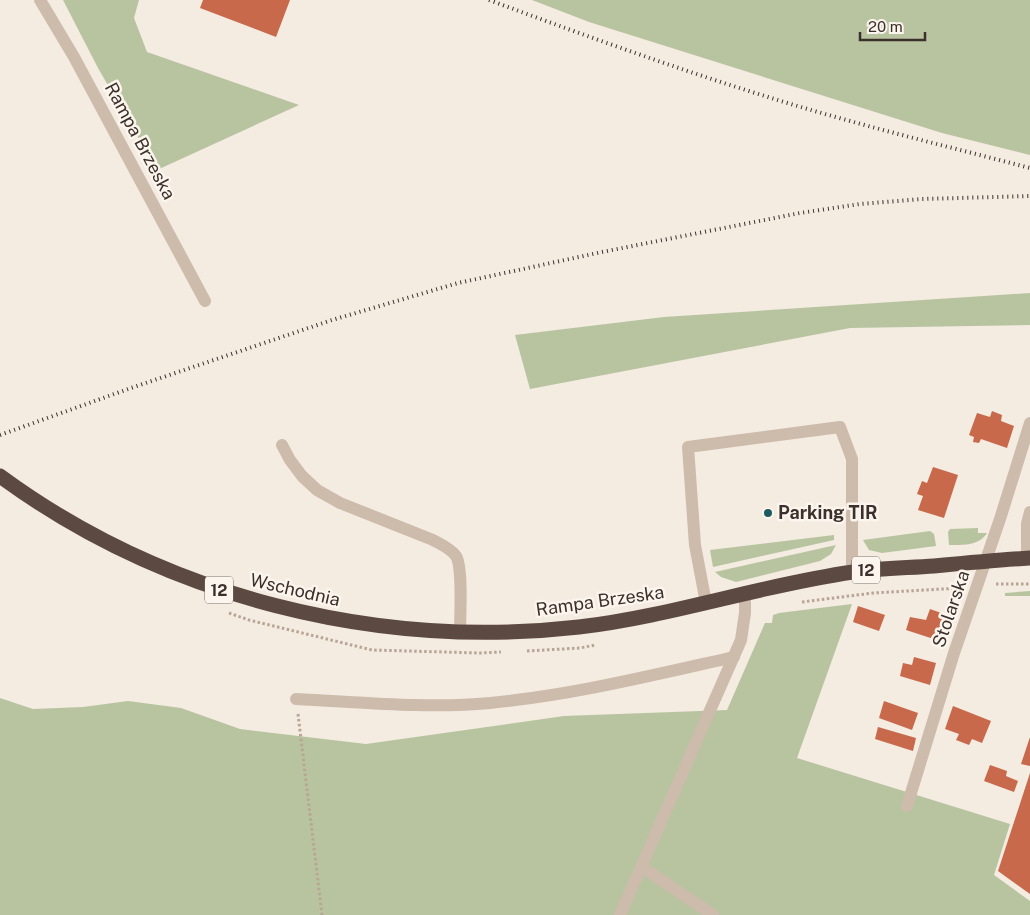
<svg xmlns="http://www.w3.org/2000/svg" width="1030" height="915" font-family="'Public Sans',sans-serif">
	<style>
		.green { fill: #b8c4a0 }
		.building { fill: #c8694b }
		.lines { fill: none; stroke-linecap: round; stroke-linejoin: round }
		.path { stroke: #b9a596; stroke-width: 3; stroke-dasharray: 2.5 2.5; stroke-linecap: butt }
		.minor { stroke: #cdbbac; stroke-width: 12 }
		.highway { stroke: #5c4a42; stroke-width: 15 }
		.rail { stroke: #3b302b; stroke-width: 4; stroke-dasharray: 1 4; stroke-linecap: butt }
		.poi-dot { fill: #1f5a5e; stroke: #fbf5ee; stroke-width: 2 }
		.labels { text-anchor: middle; stroke-width: 5; stroke-linejoin: round; paint-order: stroke }
		.shield { fill: #fbf5ee; stroke: #756b66; stroke-width: 1 }
		.shield-label { font-size: 16px; font-weight: bold; fill: #3b302b }
		.street-label { font-size: 18px; fill: #3b302b; stroke: #fbf5ee }
		.poi-label { font-size: 18px; font-weight: bold; fill: #3b302b; stroke: #fbf5ee; text-anchor: start }
	</style>
	<rect width="100%" height="100%" fill="#f4ebe1"/>
	<!-- green -->
	<g class="green">
		<polygon points="63,0 139,0 134,18 147,52 299,105 157,170 98,68"/>
		<polygon points="532,0 1030,0 1030,155 942,133 589,22"/>
		<polygon points="1030,293 1030,325 850,328 530,389 515,335 664,317"/>
		<path d="M978,528V533H987C979,546 963,545 949,545L948,532L950,529Z"/>
		<polygon points="930,531 934,534 936,546 882,553 869,550 863,540"/>
		<polygon points="834,535 834,540 713,567 710,550"/>
		<polygon points="836,545 831,554 820,561 736,582 721,577 715,572"/>
		<polygon points="1030,591 1030,596 1005,596 1005,593"/>
		<polygon points="852,604 797,758 1010,824 994,875 1030,901 1030,915 0,915 0,698 33,709 83,707 128,701 181,708 240,729 366,744 564,716 727,710 765,623 772,623 773,615 779,613"/>
	</g>
	<!-- building -->
	<g class="building">
		<polygon points="203,0 290,0 276,37 200,8"/>
		<polygon points="992,411 1002,415 1001,421 1014,426 1007,448 981,439 979,443 973,442 974,437 969,435 977,413 990,417"/>
		<polygon points="933,467 958,475 944,518 918,510 923,496 917,494 922,481 927,483"/>
		<polygon points="858,606 885,615 879,631 853,622"/>
		<polygon points="930,609 947,615 943,626 950,629 946,643 906,630 910,617 926,620"/>
		<polygon points="914,657 936,663 930,685 900,676 903,663 912,665"/>
		<polygon points="884,701 918,713 912,730 879,718"/>
		<polygon points="953,706 991,721 982,743 972,739 969,745 956,740 959,734 945,729"/>
		<polygon points="878,727 916,738 913,751 875,739"/>
		<polygon points="1030,737 1030,766 1021,764"/>
		<polygon points="990,765 1007,771 1006,776 1018,781 1014,792 984,781"/>
		<polygon points="1030,773 1030,894 998,871"/>
	</g>
	<g class="lines">
		<!-- path -->
		<g class="path">
			<polyline points="996,584 1030,584"/>
			<polyline points="802,602 873,593 960,588"/>
			<polyline points="229,613 249,620 372,650 480,653 501,652"/>
			<polyline points="527,651 580,648 595,645"/>
			<polyline points="298,714 322,915"/>
		</g>
		<!-- minor -->
		<g class="minor">
			<polyline points="40,0 74,57 205,301"/>
			<path d="M282,445L290,460L302,476L317,490L340,503L433,540C442,545 450,548 456,556C463,567 460,617 460,632"/>
			<polyline points="1027,558 1027,524 1030,512"/>
			<polyline points="706,603 695,545 688,447 840,427 852,459 852,572"/>
			<path d="M296,699C360,702 426,709 490,703C573,695 653,675 734,657"/>
			<polyline points="907,806 954,653 1000,519 1030,423"/>
			<polyline points="642,867 713,915"/>
			<polyline points="620,915 741,640 745,613 745,593"/>
		</g>
		<!-- highway -->
		<path class="highway" d="M0,476C165,597 376,650 579,627C672,616 761,585 853,572C880,568 907,568 934,566C966,563 998,560 1030,558"/>
		<!-- rail -->
		<g class="rail">
			<path d="M489,0C581,34 674,68 768,97C854,124 942,145 1030,168"/>
			<polyline points="0,435 131,388 332,320 458,283 602,252 800,213 860,204 922,199 1030,196"/>
		</g>
	</g>
	<!-- markers -->
	<circle class="poi-dot" cx="768" cy="513" r="5"/>
	<g class="labels">
		<!-- shield labels -->
		<g class="shield">
			<rect x="852" y="556.5" width="28" height="27" rx="4"/>
			<rect x="205" y="576.5" width="28" height="27" rx="4"/>
		</g>
		<g class="shield-label">
			<text x="866" y="576">12</text>
			<text x="219" y="596">12</text>
		</g>
		<!-- street labels -->
		<g class="street-label">
			<text transform="translate(140 141) rotate(62)" y="6">Rampa Brzeska</text>
			<text transform="translate(295 590) rotate(13)" y="6">Wschodnia</text>
			<text transform="translate(600 601) rotate(-8)" y="6">Rampa Brzeska</text>
			<text transform="translate(951 609) rotate(-71)" y="6">Stolarska</text>
		</g>
		<!-- poi labels -->
		<g class="poi-label">
			<text x="778" y="519">Parking TIR</text>
		</g>
	</g>
	<!-- scale -->
	<path d="M860 32v8h65v-8" fill="none" stroke="#3b302b" stroke-width="2.5"/>
	<text x="868" y="32" font-size="15" fill="#3b302b" stroke="#fbf5ee" stroke-width="4" paint-order="stroke">20 m</text>
</svg>
